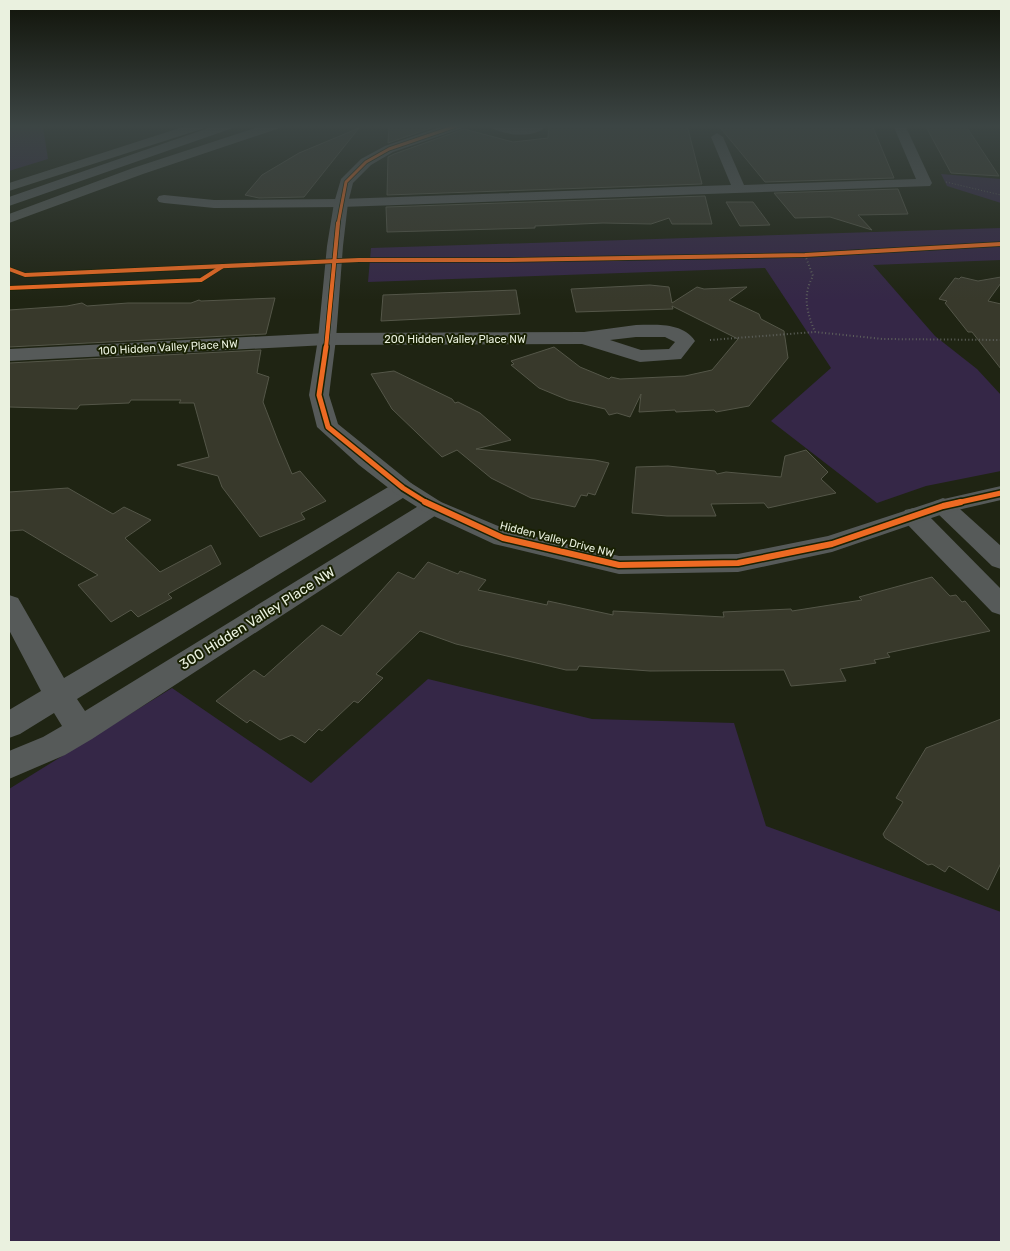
<svg xmlns="http://www.w3.org/2000/svg" width="1010" height="1251" font-family="Rubik,sans-serif">
	<style>
		.green { fill: #352747 }
		.building { fill: #38392b; stroke: #545648 }
		.lines { fill: none; stroke-linecap: round; stroke-linejoin: round }
		.path-far1 { stroke: #5f625d; stroke-width: 1; stroke-dasharray: 1 2; stroke-linecap: butt }
		.path { stroke: #5f625d; stroke-width: 2; stroke-dasharray: 1 2.5; stroke-linecap: butt }
		.minor { fill: #565a59; fill-rule: evenodd }
		.tertiary { fill: #565a59; fill-rule: evenodd }
		.secondary { fill: #565b59; fill-rule: evenodd }
		.primary { fill: #555a55; fill-rule: evenodd }
		.cycleway-far3-casing { stroke: #192103; stroke-width: 4.5 }
		.cycleway-far2-casing { stroke: #192103; stroke-width: 5.5 }
		.cycleway-far1-casing { stroke: #192103; stroke-width: 8 }
		.cycleway-casing { stroke: #192103; stroke-width: 9 }
		.cycleway-far3 { stroke: #ed6a23; stroke-width: 3 }
		.cycleway-far2 { stroke: #ed6a23; stroke-width: 4 }
		.cycleway-far1 { stroke: #ed6a23; stroke-width: 5 }
		.cycleway { stroke: #ed6a23; stroke-width: 6 }
		.labels { text-anchor: middle; stroke-width: 4; stroke-linejoin: round; paint-order: stroke }
		.far-street-label { font-size: 11px; fill: #eaf1df; stroke: #192103 }
		.street-label { font-size: 14px; fill: #eaf1df; stroke: #192103 }
	</style>
	<rect width="100%" height="100%" fill="#1f2413"/>
	<!-- green -->
	<g class="green">
		<polygon points="9,125 43,127 48,159 9,171"/>
		<polygon points="941,174 1001,179 1001,203 947,186"/>
		<polygon points="1001,228 1001,260 873,265 935,336 977,369 1001,395 1001,471 926,486 877,503 771,421 831,368 765,268 368,282 371,248"/>
		<polygon points="428,679 592,719 734,723 766,826 1001,912 1001,1242 9,1242 9,789 172,688 311,783"/>
	</g>
	<!-- building -->
	<g class="building">
		<polygon points="389,125 440,125 388,143"/>
		<polygon points="549,125 687,125 702,184 387,195 388,157 394,154 464,129 513,142 548,138"/>
		<polygon points="718,125 872,125 894,178 765,182"/>
		<polygon points="925,125 966,126 999,176 951,173"/>
		<polygon points="359,128 304,197 259,198 245,195 262,175 299,153"/>
		<polygon points="898,189 908,214 858,215 872,230 830,217 795,218 774,193"/>
		<polygon points="705,196 712,224 672,224 669,218 651,224 603,223 535,226 535,228 387,232 386,207"/>
		<polygon points="726,202 753,202 770,225 740,226"/>
		<polygon points="961,277 978,281 1001,277 1001,283 988,301 1001,304 1001,369 972,332 968,332 945,303 947,301 939,299 955,278 959,279"/>
		<polygon points="650,285 669,287 672,303 697,287 704,289 747,287 729,300 759,314 761,319 784,331 788,358 749,406 716,412 714,410 676,412 675,410 639,412 641,394 630,417 617,413 609,415 605,409 568,400 539,388 511,365 514,364 511,361 554,347 580,367 609,379 611,377 620,379 685,376 712,370 738,339 672,306 673,309 576,312 571,289"/>
		<polygon points="516,290 520,314 381,321 383,295"/>
		<polygon points="275,298 266,334 9,347 9,310 67,306 82,303 87,306 128,303 191,303 199,300 201,301"/>
		<polygon points="261,350 257,373 269,377 263,402 278,441 292,474 300,471 326,501 301,513 305,519 260,537 222,487 218,476 177,465 209,457 194,403 179,403 181,400 131,400 129,403 80,405 77,409 9,407 9,363"/>
		<polygon points="394,371 452,399 455,403 458,402 480,413 511,440 476,449 595,460 609,463 595,495 588,493 587,496 581,495 575,507 531,498 491,478 457,450 442,457 392,409 371,374"/>
		<polygon points="806,450 828,472 821,479 836,493 768,508 764,503 711,504 716,516 667,516 632,513 636,467 668,466 715,471 717,474 726,472 781,477 785,456"/>
		<polygon points="68,488 113,514 124,507 151,520 125,538 160,572 211,545 221,564 168,594 172,598 138,617 131,610 111,622 78,585 98,575 23,530 9,531 9,492"/>
		<polygon points="428,562 458,574 460,571 486,580 478,590 547,605 548,601 613,615 613,611 724,617 723,612 791,609 792,611 862,600 859,597 932,577 950,596 956,595 962,602 965,601 990,631 887,653 890,657 874,660 876,663 840,669 846,681 791,686 784,670 650,671 579,666 577,670 566,670 456,644 420,631 376,674 383,678 358,703 354,701 322,731 319,729 305,743 292,735 280,740 250,720 247,723 216,701 254,670 264,677 322,625 341,636 398,572 414,579"/>
		<polygon points="1001,719 1001,863 988,890 949,866 945,872 932,864 928,865 885,838 883,834 903,802 896,798 926,748"/>
	</g>
	<g class="lines">
		<!-- path-far1 -->
		<polyline class="path-far1" points="946,182 1001,195"/>
		<!-- path -->
		<g class="path">
			<path d="M805,255L813,276C802,296 807,312 815,332"/>
			<polyline points="710,340 815,332 883,339 1001,340"/>
		</g>
		<!-- minor -->
		<g class="minor">
			<path d="M488,125L521,127L542,125L544,128C533,139 498,135 488,125Z"/>
			<polygon points="893,125 905,125 932,183 930,186 341,207 214,208 164,203 159,202 157,199 159,196 164,195 214,200 341,199 731,185 711,137 717,133 723,137 744,185 916,179"/>
			<path d="M636,325C656,325 682,322 695,341L681,359L640,362L582,344L327,345L9,361V349L327,333L584,332ZM636,337H665L675,342L669,349L641,350L610,340Z"/>
			<polygon points="403,481 411,483 415,488 411,493 77,699 85,711 425,502 433,499 441,502 445,507 441,512 92,739 65,755 9,779 9,751 43,737 62,726 54,713 20,734 9,738 9,710 41,691 9,630 9,595 18,598 64,678 395,483"/>
			<polygon points="943,498 951,501 1001,546 1001,569 992,566 935,511 931,506 935,501"/>
			<polygon points="914,508 923,510 1001,589 1001,615 992,612 905,522 902,516 905,510"/>
		</g>
		<!-- tertiary -->
		<polygon class="tertiary" points="446,125 465,125 463,128 393,152 371,165 353,183 348,203 343,246 336,339 329,395 338,424 411,483 441,502 510,531 619,556 738,554 828,536 935,501 1001,486 1001,500 949,512 832,552 738,572 619,574 494,544 425,512 395,493 359,465 317,427 309,395 318,339 327,246 334,203 341,179 361,159 385,146"/>
		<!-- secondary -->
		<polygon class="secondary" points="217,125 235,125 233,128 9,206 9,197"/>
		<!-- primary -->
		<g class="primary">
			<polygon points="189,125 207,125 205,128 9,191 9,183"/>
			<polygon points="264,125 282,125 280,128 143,174 9,223 9,214 133,168"/>
		</g>
		<!-- cycleway-far3 casing -->
		<g class="cycleway-far3-casing">
			<polyline id="cycleway-far3" points="338,224 346,182 366,162 389,149 459,125"/>
		</g>
		<!-- cycleway-far2 casing -->
		<g class="cycleway-far2-casing">
			<g id="cycleway-far2">
				<polyline points="9,269 25,275 359,260 504,260 805,255 1001,244"/>
				<polyline points="9,288 201,280 223,266"/>
				<polyline points="326,348 338,223"/>
			</g>
		</g>
		<!-- cycleway-far1 casing -->
		<g class="cycleway-far1-casing">
			<g id="cycleway-far1">
				<polyline points="326,347 319,395 328,427 403,488 427,503"/>
				<polyline points="956,503 1001,493"/>
			</g>
		</g>
		<!-- cycleway casing -->
		<g class="cycleway-casing">
			<polyline id="cycleway" points="425,502 503,538 619,565 738,563 832,544 943,506 961,502"/>
		</g>
		<!-- cycleway-far3 -->
		<use href="#cycleway-far3" class="cycleway-far3"/>
		<!-- cycleway-far2 -->
		<use href="#cycleway-far2" class="cycleway-far2"/>
		<!-- cycleway-far1 -->
		<use href="#cycleway-far1" class="cycleway-far1"/>
		<!-- cycleway -->
		<use href="#cycleway" class="cycleway"/>
	</g>
	<!-- sky -->
	<linearGradient id="sky" x2="0" y2="1"><stop stop-color="#11140a"/><stop offset="0.42" stop-color="#3c4544"/><stop offset="1" stop-color="#3c4544" stop-opacity="0"/></linearGradient>
	<rect width="1010" height="300" fill="url(#sky)"/>
	<g class="labels">
		<!-- far-street labels -->
		<g class="far-street-label">
			<text x="455" y="343">200 Hidden Valley Place NW</text>
			<text transform="translate(168 347) rotate(-3)" y="4">100 Hidden Valley Place NW</text>
			<text transform="translate(557 539) rotate(14)" y="4">Hidden Valley Drive NW</text>
		</g>
		<!-- street labels -->
		<g class="street-label">
			<text transform="translate(257 618) rotate(-32)" y="5">300 Hidden Valley Place NW</text>
		</g>
	</g>
	<!-- border -->
	<rect width="1010" height="1251" fill="none" stroke="#eaf1df" stroke-width="20"/>
</svg>
